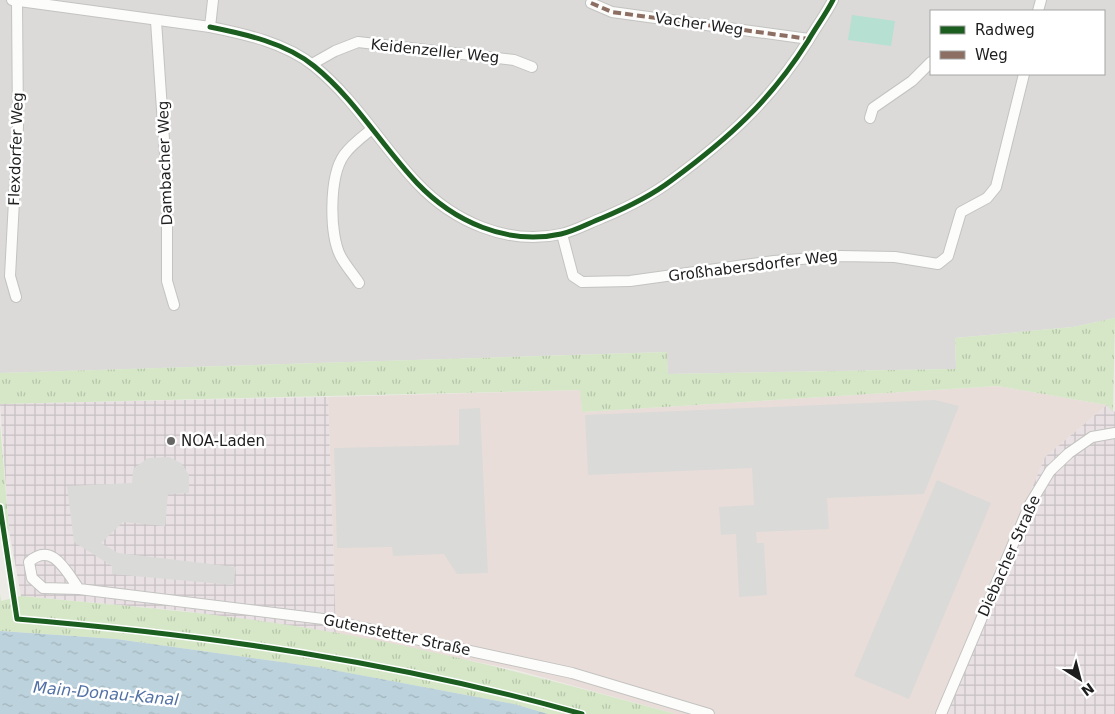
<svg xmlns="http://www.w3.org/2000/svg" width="1115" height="714" font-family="'DejaVu Sans',sans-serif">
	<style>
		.residential { fill: #dbdad8; fill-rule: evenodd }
		.commercial { fill: #e9ddd9 }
		.industrial { fill: url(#industrial-grid) }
		.religious { fill: #dadad8 }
		.grass { fill: url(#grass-tufts) }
		.pitch { fill: #b5e0d2 }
		.water { fill: url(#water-ripples) }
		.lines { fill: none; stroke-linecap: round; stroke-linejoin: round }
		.street-casing { stroke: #c3c3c1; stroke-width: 12 }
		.street { stroke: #fcfcfb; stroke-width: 10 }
		.quiet { stroke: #8d6e63; stroke-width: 4; stroke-dasharray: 8 4; stroke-linecap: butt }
		.cycleway-casing { stroke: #fff; stroke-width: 8 }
		.cycleway { stroke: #1b5e20; stroke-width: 5 }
		.poi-dot { fill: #666664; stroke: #fff; stroke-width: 2 }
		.labels { text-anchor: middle; stroke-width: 5; stroke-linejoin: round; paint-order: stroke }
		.street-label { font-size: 15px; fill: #1e1e1e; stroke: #fff }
		.poi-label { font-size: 15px; fill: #1e1e1e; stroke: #fff; text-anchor: start }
		.water-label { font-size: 16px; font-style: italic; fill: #5271a5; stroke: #fff }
	</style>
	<defs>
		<pattern id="industrial-grid" width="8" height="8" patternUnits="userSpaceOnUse" patternTransform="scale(1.25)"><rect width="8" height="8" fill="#e9e0e3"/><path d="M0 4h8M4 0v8" fill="none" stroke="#c7c0c2"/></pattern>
		<pattern id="grass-tufts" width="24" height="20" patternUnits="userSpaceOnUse" patternTransform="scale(1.25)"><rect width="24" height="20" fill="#d5e7c7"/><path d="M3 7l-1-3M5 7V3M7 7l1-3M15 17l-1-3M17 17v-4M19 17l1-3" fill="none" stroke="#b6c6aa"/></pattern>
		<pattern id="water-ripples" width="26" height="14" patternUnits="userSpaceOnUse" patternTransform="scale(1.25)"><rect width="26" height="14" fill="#bcd2dc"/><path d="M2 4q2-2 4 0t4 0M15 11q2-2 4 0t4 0" fill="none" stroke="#a1b4bc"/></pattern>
	</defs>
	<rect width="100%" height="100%" fill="#ecebe6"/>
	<!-- residential -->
	<path class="residential" d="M0,0H1115V318L1073,327L955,338L956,369L668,374L666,352L0,373ZM931,11H1104V74H931Z"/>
	<!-- commercial -->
	<polygon class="commercial" points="998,386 1107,405 1045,457 938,714 676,714 516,670 336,633 328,397 581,390 582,412"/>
	<!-- industrial -->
	<g class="industrial">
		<polygon points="328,397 336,633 184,611 21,596 9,530 0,404"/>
		<polygon points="1107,405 1115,412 1115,714 938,714 1045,457"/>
	</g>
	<!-- religious -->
	<g class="religious">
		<polygon points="935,400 959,406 924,494 827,498 829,529 756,532 757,543 764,543 767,595 739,597 736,534 721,535 719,507 754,505 752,468 588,475 585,415"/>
		<polygon points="480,408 488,573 457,574 444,554 393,556 392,547 337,548 334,448 459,445 459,409"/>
		<polygon points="169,457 181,463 189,475 189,493 168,494 165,526 123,522 101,543 118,553 236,567 233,585 112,574 112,566 74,542 67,486 132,483 133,469 148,458"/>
		<polygon points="937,480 991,503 909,699 854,676"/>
	</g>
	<!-- grass -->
	<g class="grass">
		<polygon points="1115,318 1113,412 1107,405 998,386 582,412 580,390 0,404 0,373 667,352 668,374 956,369 955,338 1073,327"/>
		<polygon points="0,424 9,530 0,539"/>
		<path d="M0,594L1,601L21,596C126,606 233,614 337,633C452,653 564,684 676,714H548L514,704L316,667L116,639L0,631Z"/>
	</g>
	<!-- pitch -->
	<polygon class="pitch" points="852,15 895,21 891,46 848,40"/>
	<!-- water -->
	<polygon class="water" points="0,631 116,639 317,667 514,704 548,714 0,714"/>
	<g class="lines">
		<!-- street casing -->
		<g class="street-casing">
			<g id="street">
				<polyline points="12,0 210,27 213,0"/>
				<polyline points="591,3 612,12 809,39"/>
				<polyline points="1038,11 1041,0"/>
				<polyline points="156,21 167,184 167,281 174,305"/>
				<path d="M210,27C245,34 286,43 314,66C355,99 381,145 417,183C453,221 507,246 561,234C575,231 589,223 602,218C626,208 651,196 672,180C729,138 770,101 808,41C816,27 826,14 833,0"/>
				<polyline points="312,64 335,51 358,42 514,60 532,67"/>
				<polyline points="870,118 873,108 912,81 931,62"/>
				<polyline points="562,234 573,276 582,282 630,281 774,261 841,256 895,257 938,264 948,256 961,212 987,198 996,187 1024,74"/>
				<path d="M359,283C353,274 346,266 341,257C329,235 329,176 344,155C351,145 362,137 372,129"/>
				<polyline points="16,297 10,276 18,126 17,1"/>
				<path d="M79,589C66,571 52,541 29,562L32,578L43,588L79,589L323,619L572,673L709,714"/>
				<polyline points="941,714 1030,504 1050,471 1069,453 1092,437 1115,433"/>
			</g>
		</g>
		<!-- street -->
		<use href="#street" class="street"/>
		<!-- quiet -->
		<polyline class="quiet" points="591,3 612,12 809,39"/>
		<!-- cycleway casing -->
		<g class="cycleway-casing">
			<g id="cycleway">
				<path d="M210,27C245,34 286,43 314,66C355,99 381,145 417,183C453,221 507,246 561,234C575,231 589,223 602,218C626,208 651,196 672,180C729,138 770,101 808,41C816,27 826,14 833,0"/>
				<path d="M0,507L17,619C209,635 397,662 582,714"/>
			</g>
		</g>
		<!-- cycleway -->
		<use href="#cycleway" class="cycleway"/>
	</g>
	<!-- markers -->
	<circle class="poi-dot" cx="171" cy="441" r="5"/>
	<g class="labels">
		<!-- street labels -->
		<g class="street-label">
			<text transform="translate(699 24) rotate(8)" y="5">Vacher Weg</text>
			<text transform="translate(435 51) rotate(6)" y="5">Keidenzeller Weg</text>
			<text transform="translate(16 149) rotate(-88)" y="5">Flexdorfer Weg</text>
			<text transform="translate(165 163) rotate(-92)" y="5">Dambacher Weg</text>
			<text transform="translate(753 266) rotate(-7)" y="5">Großhabersdorfer Weg</text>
			<text transform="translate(1009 556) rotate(-66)" y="5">Diebacher Straße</text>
			<text transform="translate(397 635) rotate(12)" y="5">Gutenstetter Straße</text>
		</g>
		<!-- poi labels -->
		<g class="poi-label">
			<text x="181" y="446">NOA-Laden</text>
		</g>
		<!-- water labels -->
		<g class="water-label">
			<text transform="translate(106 693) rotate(5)" y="6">Main-Donau-Kanal</text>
		</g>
	</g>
	<!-- legend -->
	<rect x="930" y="10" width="175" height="65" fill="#ffffff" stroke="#a5a5a5"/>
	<rect x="940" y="26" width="25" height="8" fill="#1b5e20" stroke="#a5a5a5"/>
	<text x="975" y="35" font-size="15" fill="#1e1e1e">Radweg</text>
	<rect x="940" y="51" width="25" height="8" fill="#8d6e63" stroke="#a5a5a5"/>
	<text x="975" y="60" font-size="15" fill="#1e1e1e">Weg</text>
	<!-- north arrow -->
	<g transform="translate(1080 679) rotate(144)" stroke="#ffffff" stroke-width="4" paint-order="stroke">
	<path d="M0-4L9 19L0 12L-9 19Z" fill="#1e1e1e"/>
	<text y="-8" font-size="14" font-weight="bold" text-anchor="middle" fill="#1e1e1e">N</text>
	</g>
</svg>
